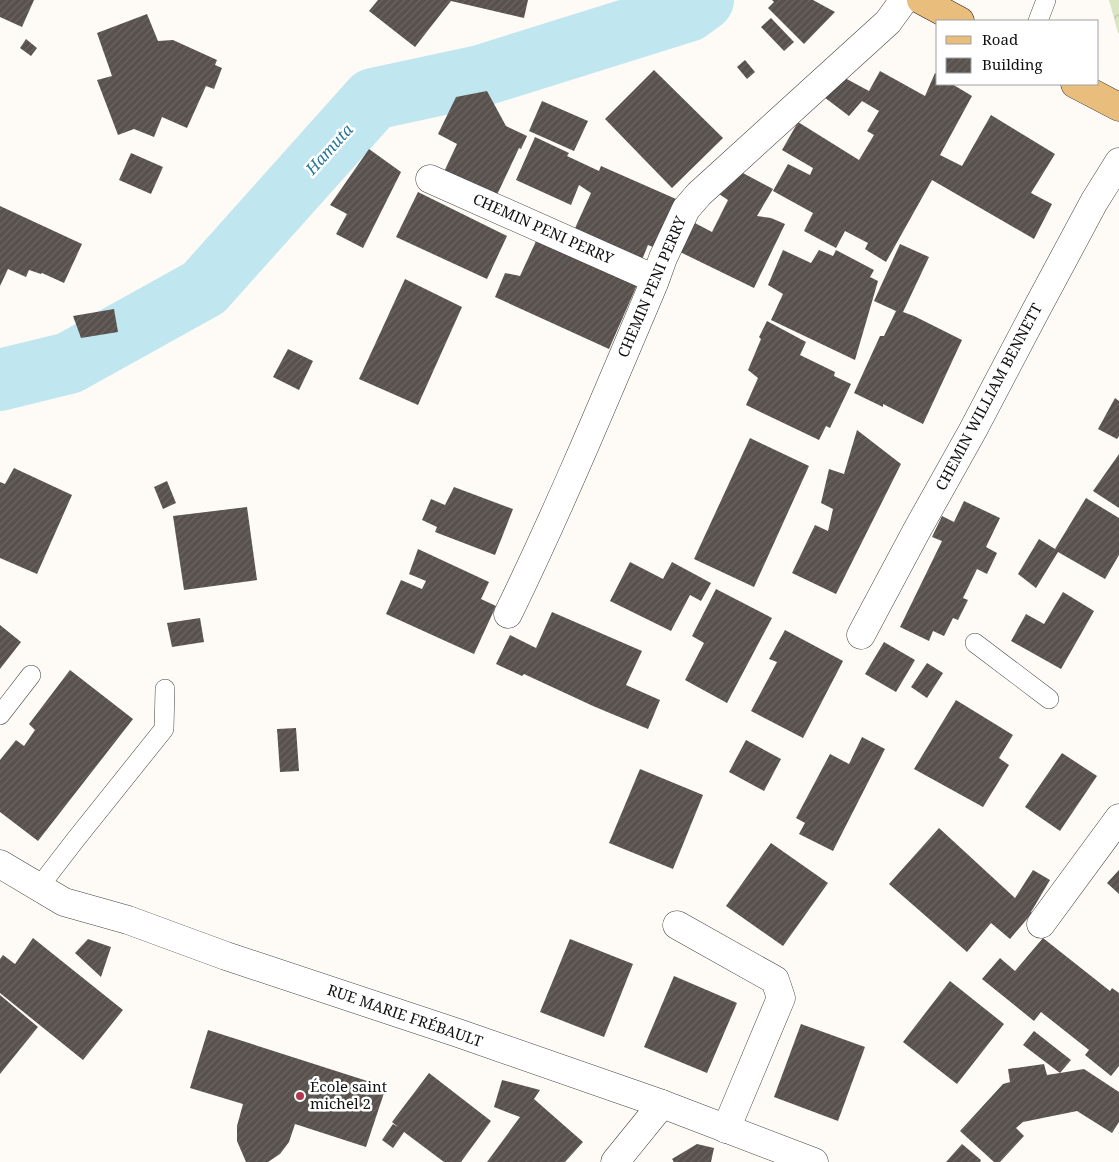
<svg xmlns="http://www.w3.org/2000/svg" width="1119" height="1162" font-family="'Noto Serif',serif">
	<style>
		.park { fill: url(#park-crowns) }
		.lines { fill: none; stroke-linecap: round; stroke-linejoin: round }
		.river { stroke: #c0e6f0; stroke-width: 62 }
		.building { fill: url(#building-hatch) }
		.lane-casing { stroke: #444; stroke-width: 20 }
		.street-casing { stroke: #444; stroke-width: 29 }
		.primary-casing { stroke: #222; stroke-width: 29 }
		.lane { stroke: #fff; stroke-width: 19 }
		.street { stroke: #fff; stroke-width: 28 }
		.primary { stroke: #e9bd7b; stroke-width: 28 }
		.poi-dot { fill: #b23851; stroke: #fff; stroke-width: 2 }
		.labels { text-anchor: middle; stroke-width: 5; stroke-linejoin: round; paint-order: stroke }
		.street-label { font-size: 15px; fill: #111; stroke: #fff }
		.poi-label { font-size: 15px; fill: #111; stroke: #fff; text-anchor: start }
		.water-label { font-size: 16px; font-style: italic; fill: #277796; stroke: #fff }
	</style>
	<defs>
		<pattern id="park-crowns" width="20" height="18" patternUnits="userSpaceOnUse" patternTransform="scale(1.25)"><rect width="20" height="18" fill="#dae6c2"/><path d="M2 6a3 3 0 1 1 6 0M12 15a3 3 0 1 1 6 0" fill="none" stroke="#bac4a6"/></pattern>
		<pattern id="building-hatch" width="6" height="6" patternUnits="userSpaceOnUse" patternTransform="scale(1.25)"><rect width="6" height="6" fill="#58514e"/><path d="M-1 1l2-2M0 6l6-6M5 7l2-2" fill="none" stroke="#6b6663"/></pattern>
	</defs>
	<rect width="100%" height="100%" fill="#fefbf6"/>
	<!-- park -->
	<polygon class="park" points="1109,0 1119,0 1119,34 1118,33"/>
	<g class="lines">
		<!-- river -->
		<polyline class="river" points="0,380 69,363 204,288 373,99 480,76 688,11 703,0"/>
	</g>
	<!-- building -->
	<g class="building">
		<polygon points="0,0 34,0 22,27 0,17"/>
		<polygon points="378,0 528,0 524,18 451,1 415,47 369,11"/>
		<polygon points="772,0 813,0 835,12 804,44 768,8 774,2"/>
		<polygon points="147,14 158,41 173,40 217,60 215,65 222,68 214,89 206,86 187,128 162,117 154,137 134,129 118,135 97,80 112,76 97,33"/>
		<polygon points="771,18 794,42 784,51 761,27"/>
		<polygon points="26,39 37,48 31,56 20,48"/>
		<polygon points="745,60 755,72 747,79 737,67"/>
		<polygon points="654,70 723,138 672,188 605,119"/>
		<polygon points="880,71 925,96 935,73 938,75 938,84 952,84 972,96 940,155 962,166 991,115 1055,154 1031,193 1052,204 1034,239 932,180 886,262 865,249 868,243 845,231 836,248 804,231 813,213 773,191 788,164 810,175 813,168 782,150 798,122 859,160 874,135 867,131 879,111 862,101 849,116 824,97 843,77 869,91"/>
		<polygon points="487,91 506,126 527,136 521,149 519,148 495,199 443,174 457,144 438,134 456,97"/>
		<polygon points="542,101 588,121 574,151 529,131"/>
		<polygon points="535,137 569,153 567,156 599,171 601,166 676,199 653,247 648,245 639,267 571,237 591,193 579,185 571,205 516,180"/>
		<polygon points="369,149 401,172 363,248 336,234 347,214 330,205"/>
		<polygon points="131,153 163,167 151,194 119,180"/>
		<polygon points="741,172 773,189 757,216 771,218 785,224 754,288 678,251 693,222 712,232 728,200 716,192"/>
		<polygon points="418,192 507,236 487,279 396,237"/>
		<polygon points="0,206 82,244 64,283 42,273 41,274 29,270 26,277 8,269 0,286"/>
		<polygon points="537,239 637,285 609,349 495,297 505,273 520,276"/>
		<polygon points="900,244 929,257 903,312 914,316 962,340 923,424 883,404 883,407 854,393 880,336 884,336 896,311 874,301"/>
		<polygon points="783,250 811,263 819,250 833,256 836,250 874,270 870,277 878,281 855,360 771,320 783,294 768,285"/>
		<polygon points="405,279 462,307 418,405 359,379"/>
		<polygon points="114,309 118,332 81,338 73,316"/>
		<polygon points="767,321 806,342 800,355 835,372 834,376 851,384 830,428 826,426 819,440 746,405 758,378 748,370 761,339 759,337"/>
		<polygon points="288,349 313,361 299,390 273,377"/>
		<polygon points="1115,398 1119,401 1119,436 1117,439 1098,429"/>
		<polygon points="857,430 901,464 836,594 792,573 815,525 828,531 833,509 821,503 829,469 844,474"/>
		<polygon points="750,438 809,466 754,587 694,559"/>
		<polygon points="1119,454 1119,508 1093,491"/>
		<polygon points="14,468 72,495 37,574 0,558 0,482 5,484"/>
		<polygon points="167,481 176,503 163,509 154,487"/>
		<polygon points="454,487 513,509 495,555 435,532 437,527 422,520 431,499 445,505"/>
		<polygon points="1086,498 1119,518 1119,555 1105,579 1058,552 1036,588 1018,574 1039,539 1055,549"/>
		<polygon points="964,501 1000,518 986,547 997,553 987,574 977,569 963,598 968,600 958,620 953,618 944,636 933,631 929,641 900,627 942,541 932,537 942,516 954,522"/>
		<polygon points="247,507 257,580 184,590 173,516"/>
		<polygon points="418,549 489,582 481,599 496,606 474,654 386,614 401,580 422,589 426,581 409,574"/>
		<polygon points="630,562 663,579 672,562 711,583 701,601 690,595 671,631 610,601"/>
		<polygon points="716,589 772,618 727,703 685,680 704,643 692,636"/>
		<polygon points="1063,592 1094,611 1061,669 1011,641 1026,614 1044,624"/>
		<polygon points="552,612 642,651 626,685 660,700 648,729 593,706 524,674 522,676 496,664 510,635 536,648"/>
		<polygon points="200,618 204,642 172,647 167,623"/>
		<polygon points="0,625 21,642 0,669"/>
		<polygon points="785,630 843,661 803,738 751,711 777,662 769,659"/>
		<polygon points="884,642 915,660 896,692 865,674"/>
		<polygon points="927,663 943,673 927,698 911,687"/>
		<polygon points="70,670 133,719 38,841 0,812 0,760 16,740 24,746 35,730 29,724"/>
		<polygon points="956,700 1013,735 999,758 1009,765 983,807 914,769"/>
		<polygon points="296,728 299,771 280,772 277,729"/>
		<polygon points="862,737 885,749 833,851 799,834 805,823 796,818 830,754 849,764"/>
		<polygon points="746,740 781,759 764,791 729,772"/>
		<polygon points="1062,753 1097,776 1060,831 1025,807"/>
		<polygon points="640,769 703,795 673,869 609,843"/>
		<polygon points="939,828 1015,898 1033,870 1050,880 1031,912 1032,913 1010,939 991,923 967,952 889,884"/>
		<polygon points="771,843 828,883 783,946 726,906"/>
		<polygon points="1119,870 1119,894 1107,883"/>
		<polygon points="33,938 123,1010 83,1060 0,993 0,959 3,955 15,964"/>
		<polygon points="1043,938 1110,991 1112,988 1119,993 1119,1066 1111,1076 1085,1055 1089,1050 1041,1012 1034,1021 982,979 1000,958 1015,971"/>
		<polygon points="88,939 111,947 101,977 75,953"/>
		<polygon points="570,939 633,964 604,1037 540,1012"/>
		<polygon points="674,976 737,1003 707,1073 644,1047"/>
		<polygon points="950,981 1004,1024 957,1084 903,1042"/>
		<polygon points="0,995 38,1027 0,1074"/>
		<polygon points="801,1024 865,1047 838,1121 774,1097"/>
		<polygon points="208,1030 386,1087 366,1147 295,1124 289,1142 280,1154 268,1162 246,1162 237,1141 237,1126 243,1104 190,1088"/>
		<polygon points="1034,1031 1071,1060 1060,1073 1084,1069 1119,1092 1119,1122 1112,1133 1077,1111 1023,1122 1016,1128 1024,1136 1000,1162 994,1162 960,1131 1003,1084 1010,1082 1008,1069 1044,1064 1047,1075 1060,1073 1023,1045"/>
		<polygon points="429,1073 491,1121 461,1162 444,1162 404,1132 393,1148 382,1140 393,1124 398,1127 392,1122"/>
		<polygon points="502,1080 540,1090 534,1099 583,1142 565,1162 487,1162 520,1117 494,1107"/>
		<polygon points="697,1144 714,1148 711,1162 674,1162 672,1159"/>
		<polygon points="962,1144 981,1160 980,1162 946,1162"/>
	</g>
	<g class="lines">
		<!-- lane casing -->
		<g class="lane-casing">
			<g id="lane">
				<polyline points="1038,21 1046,0"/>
				<polyline points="975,643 1049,699"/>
				<polyline points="0,715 31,675"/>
				<polyline points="39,887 76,839 164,729 165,689"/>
			</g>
		</g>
		<!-- street casing -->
		<g class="street-casing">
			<g id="street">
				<polyline points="430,179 655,279"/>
				<path d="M508,614C561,505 607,394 654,283L663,258L686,209L699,194L888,22L904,0"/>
				<polyline points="861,635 917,530 973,430 1035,312 1094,202 1119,162"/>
				<polyline points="0,864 64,902 128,920 226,956 458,1033 662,1104 814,1162"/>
				<polyline points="1041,924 1119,818"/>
				<polyline points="677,925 775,980 781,998 726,1129"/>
				<polyline points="615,1162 662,1104"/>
			</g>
		</g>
		<!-- primary casing -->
		<g class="primary-casing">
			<g id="primary">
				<polyline points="921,0 960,21"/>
				<polyline points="1075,84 1119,107"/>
			</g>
		</g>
		<!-- lane -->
		<use href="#lane" class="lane"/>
		<!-- street -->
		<use href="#street" class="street"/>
		<!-- primary -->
		<use href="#primary" class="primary"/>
	</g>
	<!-- markers -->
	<circle class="poi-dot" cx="300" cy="1096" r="5"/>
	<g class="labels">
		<!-- street labels -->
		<g class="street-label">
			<text transform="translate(543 229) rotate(24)" y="5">CHEMIN PENI PERRY</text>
			<text transform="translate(652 287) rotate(-67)" y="5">CHEMIN PENI PERRY</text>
			<text transform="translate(989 397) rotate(-62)" y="5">CHEMIN WILLIAM BENNETT</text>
			<text transform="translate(405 1016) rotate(19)" y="5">RUE MARIE FRÉBAULT</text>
		</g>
		<!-- poi labels -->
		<g class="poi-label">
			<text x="310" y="1092">École saint<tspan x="310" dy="17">michel 2</tspan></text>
		</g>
		<!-- water labels -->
		<g class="water-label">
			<text transform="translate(329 149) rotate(-48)" y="6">Hamuta</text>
		</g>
	</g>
	<!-- legend -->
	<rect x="936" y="20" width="162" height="65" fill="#ffffff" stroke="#a0a0a0"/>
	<rect x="946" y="36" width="25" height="8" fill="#e9bd7b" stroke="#a0a0a0"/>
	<text x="982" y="45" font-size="15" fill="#111111">Road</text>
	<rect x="946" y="58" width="25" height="15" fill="url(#building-hatch)" stroke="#a0a0a0"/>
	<text x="982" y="70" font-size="15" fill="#111111">Building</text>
</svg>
